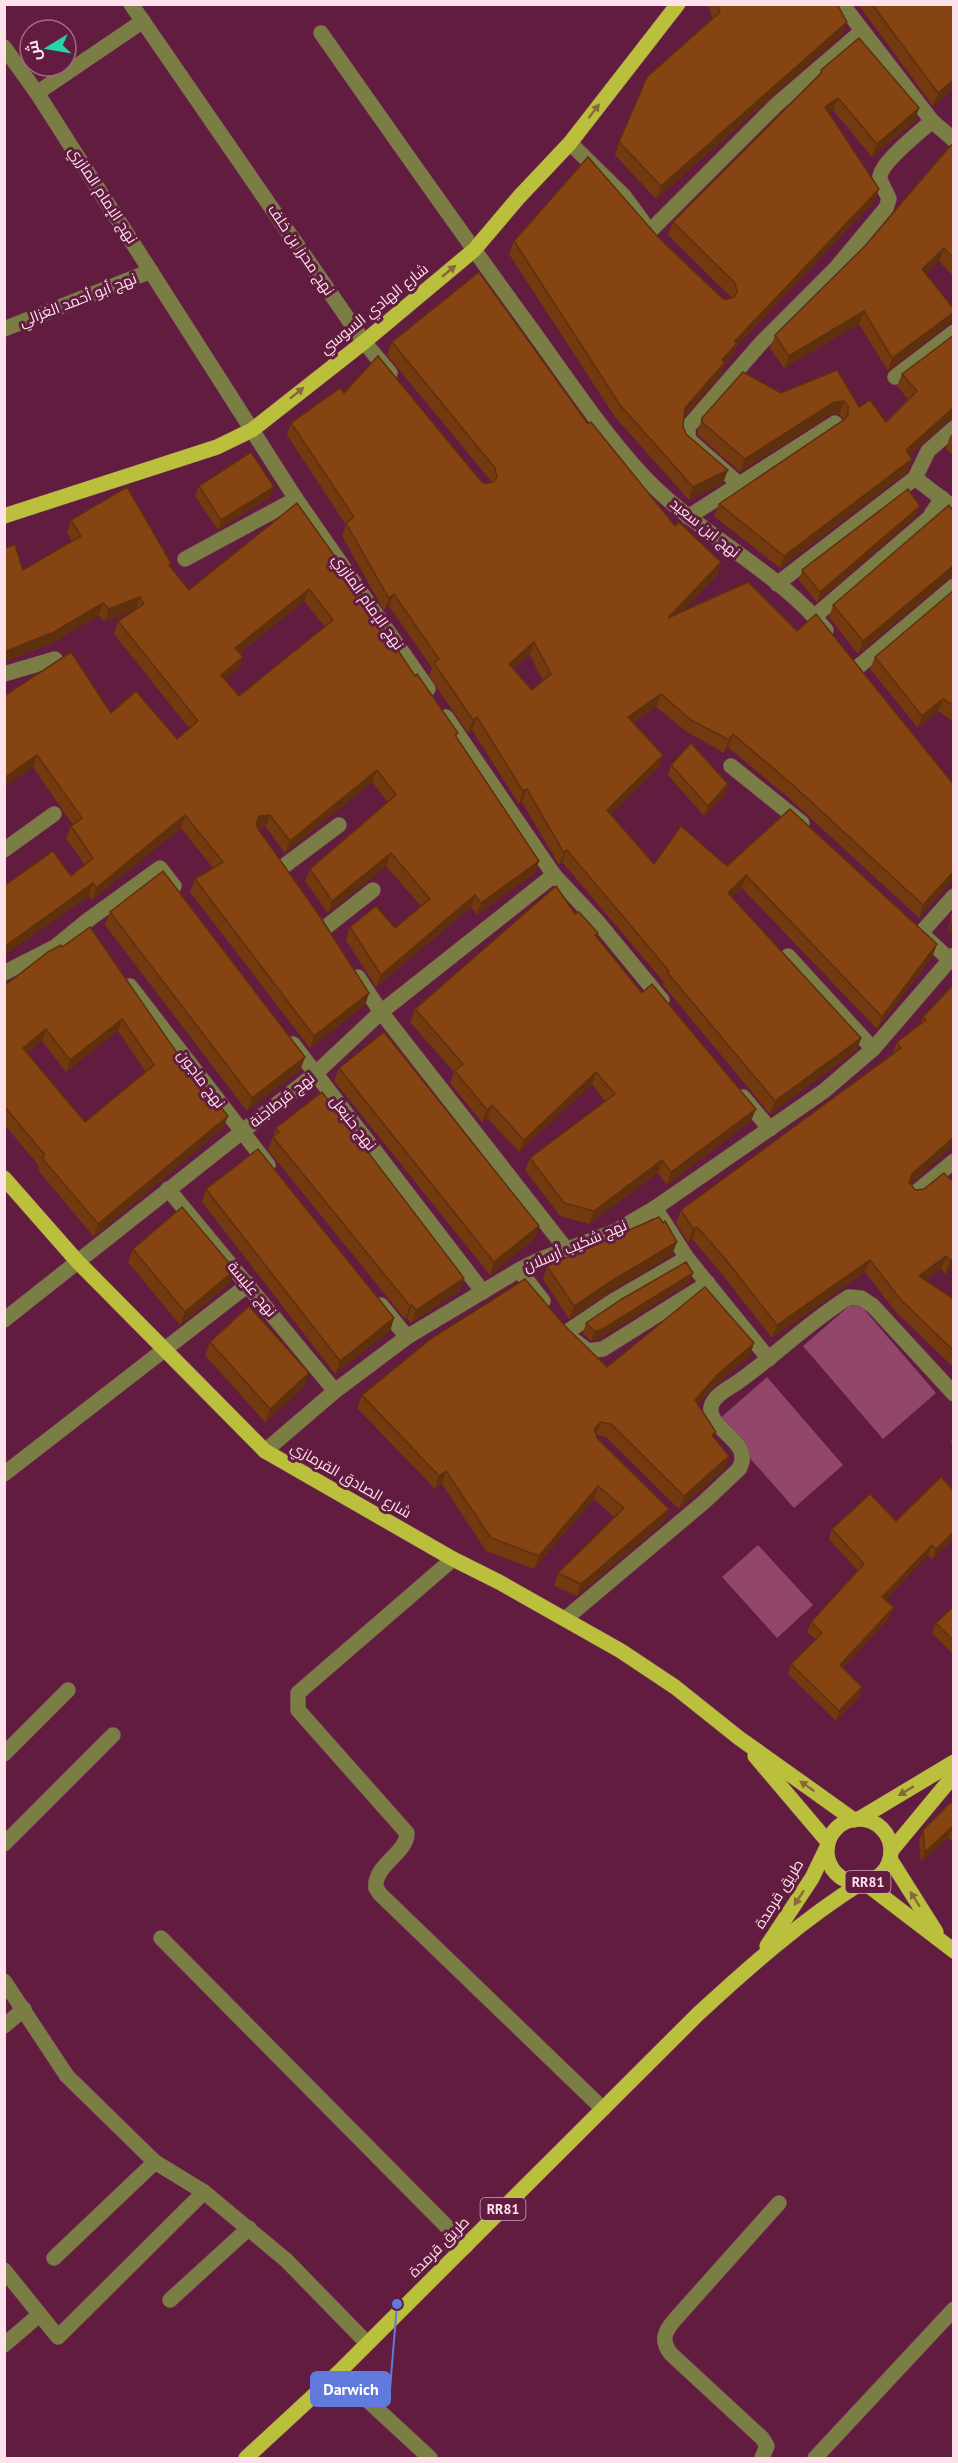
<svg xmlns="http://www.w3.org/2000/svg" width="958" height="2463" font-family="'PT Sans',Cairo,sans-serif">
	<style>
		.pitch { fill: #92466a }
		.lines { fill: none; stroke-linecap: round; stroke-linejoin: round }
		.minor-casing { stroke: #7a3c5b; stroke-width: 16 }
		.major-casing { stroke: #7a3c5b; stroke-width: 16 }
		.minor { stroke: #7a7e45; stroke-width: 15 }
		.major { stroke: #bac03c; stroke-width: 15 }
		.wall { fill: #733a10; fill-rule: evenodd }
		.shaded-wall { fill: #5e300d }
		.building { fill: #864413; stroke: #5e300d; stroke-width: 1.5; fill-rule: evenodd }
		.oneway { fill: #89663e }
		.labels { text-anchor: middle; stroke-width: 6; stroke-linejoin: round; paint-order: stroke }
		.shield { fill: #611c3f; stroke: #cea7b8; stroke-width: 1.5 }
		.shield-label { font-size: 14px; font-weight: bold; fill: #fde2ec }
		.street-label { font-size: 15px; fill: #fde2ec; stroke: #611c3f }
		.leader { fill: none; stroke: #607ade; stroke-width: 2 }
		.callout-dot { fill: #607ade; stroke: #611c3f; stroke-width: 2 }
		.callout { fill: #607ade; stroke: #607ade; stroke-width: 2 }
		.callout-label { font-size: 16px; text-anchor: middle; font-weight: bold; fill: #fff }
	</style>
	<rect width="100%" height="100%" fill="#611c3f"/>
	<!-- pitch -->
	<g class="pitch">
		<polygon points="856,1300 936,1393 883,1439 803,1346"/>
		<polygon points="767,1377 843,1465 794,1508 717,1421"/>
		<polygon points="758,1545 813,1605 777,1638 722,1577"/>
	</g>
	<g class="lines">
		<!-- minor casing -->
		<g class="minor-casing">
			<g id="minor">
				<polyline points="131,4 364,342 390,373"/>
				<polyline points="842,4 932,121 954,140"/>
				<path d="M321,33C389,130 457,227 527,323C562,371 596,423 636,468C691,531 773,566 826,630"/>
				<polyline points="4,47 37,93 296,499 428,689"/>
				<polyline points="37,93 143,21"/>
				<polyline points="570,143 624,196 643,222"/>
				<polyline points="650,231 776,105 862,31"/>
				<polyline points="4,329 151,271"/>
				<polyline points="895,377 954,332"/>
				<polyline points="915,478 954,508"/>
				<path d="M739,484L688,439V427L762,342L836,268L886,208L889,199C887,192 880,184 880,177C880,163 921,131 932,121"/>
				<polyline points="688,517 835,423"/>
				<polyline points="185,559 296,499"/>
				<polyline points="777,584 915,478 928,451 954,428"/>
				<polyline points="815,616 929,518 942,498"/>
				<polyline points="858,667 954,586"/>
				<polyline points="4,674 55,659"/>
				<polyline points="446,717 554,875 597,921 662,1000"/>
				<polyline points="731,766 802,823"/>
				<polyline points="4,850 54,814"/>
				<polyline points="284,866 339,825"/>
				<polyline points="326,927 373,890"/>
				<polyline points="921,933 949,959"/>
				<polyline points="921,933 954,896"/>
				<polyline points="788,956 873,1049"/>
				<polyline points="4,973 55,947 88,920 160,868 174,886"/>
				<polyline points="358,977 381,1012 566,1249"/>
				<polyline points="130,986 268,1165"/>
				<polyline points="293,1044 483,1292"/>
				<polyline points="743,1097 770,1129"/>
				<polyline points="168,1189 335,1391"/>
				<polyline points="914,1194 954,1161"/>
				<polyline points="655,1208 687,1258 769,1359"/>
				<polyline points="519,1270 543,1301"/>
				<polyline points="381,1305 407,1337"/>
				<polyline points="4,1320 315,1074 381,1012 554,875"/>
				<polyline points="567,1332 613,1301 687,1258"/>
				<polyline points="575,1341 588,1351 603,1349 708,1283"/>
				<polyline points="265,1451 335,1391 407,1337 519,1270 541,1259 616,1231 655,1208 824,1091 873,1049 954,955"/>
				<polyline points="4,1474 249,1284"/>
				<path d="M453,1559L298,1693V1710L407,1833C407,1854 373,1865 376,1888L380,1894L603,2109"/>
				<path d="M565,1619L704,1502L739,1469C755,1441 707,1430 711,1407C714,1395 729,1388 738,1382C776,1355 810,1321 849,1297L861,1298L873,1306L954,1394"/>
				<polyline points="4,1754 68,1690"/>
				<polyline points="4,1844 113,1735"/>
				<polyline points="161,1938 466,2246"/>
				<polyline points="4,1981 67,2076 155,2162 204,2192 286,2260 367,2343"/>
				<polyline points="4,2026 24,2009"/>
				<polyline points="54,2258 155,2162"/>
				<polyline points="4,2270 58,2337 204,2192"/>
				<polyline points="170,2300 249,2228"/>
				<polyline points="4,2345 39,2315"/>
				<polyline points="338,2373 430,2458"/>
				<path d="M762,2458L767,2446L762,2438L671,2354C659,2339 666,2329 678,2316L779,2203"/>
				<polyline points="815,2458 954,2309"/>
			</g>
		</g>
		<!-- major casing -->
		<g class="major-casing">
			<g id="major">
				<polyline points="4,516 217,447 252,430 364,342 474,250 519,197 570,143 678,4"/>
				<polyline points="4,1178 77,1261 265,1451 453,1559 499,1582 621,1651 675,1687 739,1738 854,1820"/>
				<polyline points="755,1756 828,1842"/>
				<polyline points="859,1819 954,1762"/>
				<circle cx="859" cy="1851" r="32"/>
				<polyline points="891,1851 954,1775"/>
				<polyline points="890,1859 936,1932"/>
				<polyline points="865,1883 954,1951"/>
				<polyline points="767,1946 812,1878 827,1847"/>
				<path d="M246,2458L338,2373L698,2014C749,1967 802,1920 861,1883"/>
			</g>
		</g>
		<!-- minor -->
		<use href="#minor" class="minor"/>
		<!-- major -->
		<use href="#major" class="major"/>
	</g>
	<!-- wall -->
	<g class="wall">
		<polygon points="709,4 837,4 847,22 842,35 656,199 615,155 619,142 713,19 708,6"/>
		<polygon points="858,4 952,4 954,6 954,92 951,90 933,106"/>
		<polygon points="821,70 915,121 872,157 833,110 829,114 879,189 874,201 735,348 732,356 724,366 721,375 684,417 683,426 686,434 723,483 689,500 615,417 509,254 514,241 658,237 721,297 726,300 731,298 730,296 668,235 673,222 819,75"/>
		<polygon points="954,116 954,127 951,124"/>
		<polygon points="954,148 954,277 939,261 925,274 954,309 954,314 950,323 888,371 859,324 784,368 770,348 775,335 865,246"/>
		<polygon points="954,335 954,419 948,421 909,455 912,459 907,472 780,568 714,516 719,504 844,419 839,414 830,415 740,472 698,435 698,431 702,418 781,393 837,370 859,407 886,422 908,399 897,386 902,374"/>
		<path d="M392,342L588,424L675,526L721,562L717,575L681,612L797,631L954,785V878L919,918L790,799L728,747L724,753L687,732L656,707L633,723L663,755L658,768L611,814L654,864L727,866L937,944L932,957L877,1029L742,888L732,897L861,1038L857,1050L770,1114L663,985L664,982L562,862L559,865L522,802L519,804L472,730L468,733L429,676L432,668L389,606L384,610L382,607L342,536L346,525L287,435L291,423L344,393L485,484L491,483V481L387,355ZM530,655L543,681L532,690L513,669Z"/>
		<polygon points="954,433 954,456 946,449 950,436"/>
		<polygon points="199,486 270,497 218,530 195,496"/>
		<path d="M297,503L415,676L458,733L456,737L539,861L535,873L477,915L471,907L376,987L346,940L350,927L395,928L421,906L386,866L328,913L305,881L310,869L388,802L372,782L285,853L266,827L257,828L369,993L365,1005L310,1048L190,892L195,879L213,868L181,828L92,900L71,876L85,865L66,838L71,826L73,825L33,767L4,787V696L111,713L177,739L189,728L114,634L118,621L136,609L104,622L99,615L50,644L4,662V548L23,570L72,541L67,532L71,520L171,563L170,566L189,590ZM304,601L325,627L239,696L225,680L238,669L243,657L240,653Z"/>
		<polygon points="954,512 954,577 948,579 858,654 829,617 833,605"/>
		<polygon points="916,516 817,602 799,580 802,570"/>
		<polygon points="954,590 954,722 938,711 918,728 870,669 875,657"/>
		<polygon points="671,765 728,784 725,794 704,816 668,775"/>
		<polygon points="954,907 954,934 948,933 951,914"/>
		<polygon points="110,912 305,1057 300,1070 247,1111 105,925"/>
		<polygon points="575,914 596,937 642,993 751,1121 667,1185 658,1173 589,1224 560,1216 525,1170 530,1158 605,1101 592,1084 519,1152 487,1118 482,1122 450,1083 454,1072 410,1022 415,1009"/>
		<path d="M48,952L175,1050L228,1116L223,1128L94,1237L38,1170L39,1166L4,1124V986ZM118,1031L146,1072L85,1122L27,1053L42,1041L66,1072Z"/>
		<polygon points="954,984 954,1145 910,1184 915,1190 924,1189 951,1180 954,1178 954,1267 945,1274 941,1269 925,1280 954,1300 954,1365 952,1366 896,1312 865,1272 772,1338 718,1269 692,1239 688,1242 676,1223 681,1210 892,1054 897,1042 920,1025 923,1017"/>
		<polygon points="339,1068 539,1226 534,1239 490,1275 334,1081"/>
		<polygon points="276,1128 464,1278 459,1291 411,1323 407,1318 405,1319 268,1150"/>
		<polygon points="206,1189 394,1318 390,1331 335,1374 202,1202"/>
		<polygon points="133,1249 230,1283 180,1325 128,1262"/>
		<polygon points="672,1255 608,1293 569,1319 543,1279 547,1266"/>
		<polygon points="689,1283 597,1340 591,1341 583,1333 586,1323"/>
		<polygon points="565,1326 607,1367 750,1356 711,1389 697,1405 714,1438 725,1469 679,1509 606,1437 596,1435 597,1438 664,1522 577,1596 554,1586 558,1573 614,1517 594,1499 534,1569 486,1551 442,1484 435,1489 357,1408 362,1395"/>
		<polygon points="210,1342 305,1386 265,1422 205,1355"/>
		<polygon points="954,1434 954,1446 950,1443"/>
		<polygon points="954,1491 954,1539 932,1559 928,1555 885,1600 894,1607 890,1617 843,1668 862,1687 859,1697 836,1721 788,1674 791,1664 816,1639 807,1632 811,1622 858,1571 829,1539 832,1529 896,1521"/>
		<polygon points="954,1606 954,1651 952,1653 932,1633 936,1623"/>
		<polygon points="954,1805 954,1843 948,1838 921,1862 919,1841 923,1830"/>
	</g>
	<!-- shaded-wall -->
	<g class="shaded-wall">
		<polygon points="847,22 842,35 656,199 661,186"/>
		<polygon points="954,79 954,84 951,90 933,106 938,93"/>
		<polygon points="838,98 833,110 820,120 825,107"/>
		<polygon points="919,108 915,121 872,157 877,144"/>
		<polygon points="879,189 874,201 735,348 732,356 724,366 721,375 681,421 685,408 722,360 735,341"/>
		<polygon points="944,248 939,261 917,281 922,269"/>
		<polygon points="864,311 859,324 784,368 789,356"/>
		<polygon points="954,312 950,323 888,371 892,358"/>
		<polygon points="844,401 839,414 830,415 740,472 745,459 834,402"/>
		<polygon points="954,407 953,418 948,421 901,462 906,450"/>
		<polygon points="912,459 907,472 780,568 784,556"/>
		<polygon points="728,470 723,483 689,500 693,487"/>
		<polygon points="274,487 270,497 218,530 221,520"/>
		<polygon points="920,506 916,516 817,602 820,592"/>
		<polygon points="721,562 717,575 663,631 668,618"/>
		<polygon points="954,565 953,576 948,579 858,654 863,641"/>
		<polygon points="309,589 304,601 231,660 235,648"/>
		<polygon points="394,594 389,606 384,610 389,598"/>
		<polygon points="140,597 136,609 104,622 109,609"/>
		<polygon points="103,603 99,615 50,644 4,662 4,652"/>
		<polygon points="534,642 530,655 504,676 509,664"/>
		<polygon points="243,657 238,669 216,687 221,675"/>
		<polygon points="661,694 656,707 623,730 628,717"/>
		<polygon points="943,699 938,711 918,728 922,716"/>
		<polygon points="477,717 472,730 468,733 473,720"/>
		<polygon points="733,734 728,747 724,753 729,740"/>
		<polygon points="37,755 33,767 4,787 4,778"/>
		<polygon points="663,755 658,768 603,822 607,810"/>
		<polygon points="377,770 372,782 285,853 290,841"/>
		<polygon points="728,784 725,794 704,816 708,806"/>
		<polygon points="527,789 522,802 519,804 523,791"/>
		<polygon points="185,815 181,828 92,900 96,888"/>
		<polygon points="270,815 266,827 255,828 251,836 259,816"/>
		<polygon points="567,850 562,862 559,865 564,853"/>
		<polygon points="391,853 386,866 328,913 332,901"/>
		<polygon points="539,861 535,873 477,915 481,903"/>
		<polygon points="954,871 954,878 919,918 923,905"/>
		<polygon points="746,875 742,888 723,905 728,893"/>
		<polygon points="93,883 89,896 4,956 4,947"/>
		<polygon points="475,895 471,907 376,987 381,975"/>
		<polygon points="952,921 954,921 954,934 948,933"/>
		<polygon points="937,944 932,957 877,1029 882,1017"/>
		<polygon points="369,993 365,1005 310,1048 314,1036"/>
		<polygon points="122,1019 118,1031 66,1072 70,1060"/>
		<polygon points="46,1029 42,1041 18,1060 23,1048"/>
		<polygon points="861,1038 857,1050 770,1114 775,1101"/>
		<polygon points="305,1057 300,1070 247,1111 252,1098"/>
		<polygon points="596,1072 592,1084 519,1152 524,1140"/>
		<polygon points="492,1105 487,1118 482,1122 487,1110"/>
		<polygon points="756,1109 751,1121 667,1185 671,1172"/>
		<polygon points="228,1116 223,1128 94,1237 98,1224"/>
		<polygon points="954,1137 954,1145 907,1187 912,1174"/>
		<polygon points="662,1160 658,1173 589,1224 594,1211"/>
		<polygon points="539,1226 534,1239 490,1275 494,1262"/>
		<polygon points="697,1227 692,1239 688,1242 693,1229"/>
		<polygon points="677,1242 672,1255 608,1293 569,1319 574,1306 613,1280"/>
		<polygon points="946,1256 941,1269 914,1288 919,1276"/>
		<polygon points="954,1258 954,1267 945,1274 950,1261"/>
		<polygon points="870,1260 865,1272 772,1338 777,1325"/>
		<polygon points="235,1270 230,1283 180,1325 185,1312"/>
		<polygon points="693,1273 689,1283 597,1340 591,1341 595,1331"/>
		<polygon points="464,1278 459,1291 411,1323 416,1310"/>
		<polygon points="412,1305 407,1318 405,1319 410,1306"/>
		<polygon points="394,1318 390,1331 335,1374 340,1361"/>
		<polygon points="754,1343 750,1356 711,1389 690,1413 695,1400 716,1376"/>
		<polygon points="309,1373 305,1386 265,1422 270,1409"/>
		<polygon points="601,1422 596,1435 594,1429"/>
		<polygon points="729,1456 725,1469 679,1509 684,1496"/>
		<polygon points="446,1471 442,1484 435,1489 439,1476"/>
		<polygon points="598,1486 594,1499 534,1569 539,1556"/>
		<polygon points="669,1509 664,1522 577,1596 581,1584"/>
		<polygon points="954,1532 954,1539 932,1559 936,1549"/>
		<polygon points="932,1545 928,1555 879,1607 882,1597"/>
		<polygon points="894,1607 890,1617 836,1675 840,1665"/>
		<polygon points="862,1687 859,1697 836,1721 839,1711"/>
		<polygon points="952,1827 948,1838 921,1862 925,1852"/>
	</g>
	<!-- building -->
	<g class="building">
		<polygon points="717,4 837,4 847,22 661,186 619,142 647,77 720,12"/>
		<polygon points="872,4 952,4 954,6 954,79 938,93"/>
		<polygon points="859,38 919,108 877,144 838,98 825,107 879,189 735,341 737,343 722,360 725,362 685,408 683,426 686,434 728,470 693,487 620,405 514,241 588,157 658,237 721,297 726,300 734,297 737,292 735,283 673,222 822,72 821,70"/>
		<polygon points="951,145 954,148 954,259 944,248 922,269 954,309 954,312 892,358 864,311 789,356 775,335 865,246"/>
		<path d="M479,272L588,424L591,422L675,526L679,522L721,562L668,618L748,582L797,631L816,614L954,785V871L923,905L794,786L733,734L729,740L691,720L661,694L628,717L663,755L607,810L654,864L681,826L727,866L790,809L937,944L882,1017L746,875L728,893L861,1038L775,1101L667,972L669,971L567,850L564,853L527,789L523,791L477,717L473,720L434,663L439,659L394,594L389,598L387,595L346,523L354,517L291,423L340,388L344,393L378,356L480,480L485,484L493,482L497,477L495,468L392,342ZM534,642L551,674L532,690L509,664Z"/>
		<polygon points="954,335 954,407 906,450 912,459 784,556 719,504 845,419 848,414 848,406 844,401 834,402 745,459 702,422 702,418 743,372 781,393 837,370 859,407 870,400 886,422 917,391 902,374"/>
		<polygon points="251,452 274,487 221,520 199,486"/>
		<path d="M127,487L171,563L169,565L189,590L297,503L373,610L372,611L415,676L417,674L458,733L455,735L539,861L481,903L475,895L381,975L350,927L376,906L395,928L430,899L391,853L332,901L310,869L396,795L377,770L290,841L270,815L259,816L256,824L258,829L319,915L369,993L314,1036L195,879L223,862L185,815L96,888L93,883L4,947V886L53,851L71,876L93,858L71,826L82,818L37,755L4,778V696L71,652L111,713L136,691L177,739L198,721L118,621L144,604L140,597L109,609L103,603L54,632L4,652V548L15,545L23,570L81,536L71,520ZM309,589L333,620L239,696L221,675L243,657L235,648Z"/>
		<polygon points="908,489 920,506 820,592 802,570"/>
		<polygon points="949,505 954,512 954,565 863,641 833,605"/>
		<polygon points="954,590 954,706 943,699 922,716 875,657"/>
		<polygon points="691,743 728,784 708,806 671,765"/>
		<polygon points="163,871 305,1057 252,1098 110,912"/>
		<polygon points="556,886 575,914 579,912 598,933 595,935 642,993 652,984 756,1109 671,1172 662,1160 594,1211 564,1203 530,1158 615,1094 596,1072 524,1140 492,1105 487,1110 455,1071 463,1064 415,1009"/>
		<path d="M90,927L175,1050L228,1116L98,1224L42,1158L45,1155L4,1106V986L48,952L61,945L62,947ZM122,1019L154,1065L85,1122L23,1048L46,1029L70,1060Z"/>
		<polygon points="954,984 954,1137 912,1174 909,1182 915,1190 924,1189 944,1173 951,1180 954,1178 954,1258 950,1261 946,1256 919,1276 954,1299 954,1351 900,1299 870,1260 777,1325 723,1256 697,1227 693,1229 681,1210 901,1048 897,1042 926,1020 923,1017"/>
		<polygon points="384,1032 539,1226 494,1262 339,1068"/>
		<polygon points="322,1092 464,1278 416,1310 412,1305 410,1306 273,1137 279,1132 276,1128"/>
		<polygon points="258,1149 394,1318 340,1361 206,1189"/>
		<polygon points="182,1207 235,1270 185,1312 133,1249"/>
		<polygon points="659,1217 663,1223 665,1221 677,1242 613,1280 574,1306 547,1266"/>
		<polygon points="686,1262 693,1273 601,1330 595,1331 586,1323 622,1299"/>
		<polygon points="525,1279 565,1326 607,1367 705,1287 754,1343 716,1376 695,1400 716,1432 712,1435 729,1456 684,1496 611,1424 601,1422 594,1429 597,1438 669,1509 581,1584 558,1573 624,1508 598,1486 539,1556 491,1538 446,1471 439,1476 362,1395 432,1338"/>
		<polygon points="249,1306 309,1373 270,1409 210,1342"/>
		<polygon points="941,1477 954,1491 954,1532 936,1549 932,1545 882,1597 894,1607 840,1665 862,1687 839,1711 791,1664 822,1633 811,1622 864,1564 832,1529 870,1494 896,1521"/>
		<polygon points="954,1606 954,1641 936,1623"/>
		<polygon points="951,1802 954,1805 954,1828 952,1827 925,1852 923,1830"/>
	</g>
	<!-- one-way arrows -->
	<defs><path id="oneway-solid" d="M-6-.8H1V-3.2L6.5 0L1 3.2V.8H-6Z" transform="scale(1.5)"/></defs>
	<g class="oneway">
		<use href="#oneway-solid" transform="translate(594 111) rotate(-53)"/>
		<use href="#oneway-solid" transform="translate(449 271) rotate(-40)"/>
		<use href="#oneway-solid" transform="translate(297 393) rotate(-39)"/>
		<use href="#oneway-solid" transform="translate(807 1786) rotate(-145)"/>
		<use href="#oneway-solid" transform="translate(906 1791) rotate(149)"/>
		<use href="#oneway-solid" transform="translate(799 1898) rotate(123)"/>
		<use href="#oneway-solid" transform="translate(915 1899) rotate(-122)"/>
	</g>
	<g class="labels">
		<!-- shield labels -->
		<g class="shield">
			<rect x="845.5" y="1871" width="45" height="22" rx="4.5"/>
			<rect x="480.5" y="2198" width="45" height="22" rx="4.5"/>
		</g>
		<g class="shield-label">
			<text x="868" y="1887">RR81</text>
			<text x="503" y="2214">RR81</text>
		</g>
		<!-- street labels -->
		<g class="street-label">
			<text transform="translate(103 195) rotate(57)" y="5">نهج الإمام المازري</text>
			<text transform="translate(301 250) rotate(56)" y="5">نهج محرز بن خلف</text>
			<text transform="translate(78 300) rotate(-21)" y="5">نهج أبو أحمد الغزالي</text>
			<text transform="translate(374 309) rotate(-39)" y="5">شارع الهادي السوسي</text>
			<text transform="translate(705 528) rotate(39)" y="5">نهج ابن سعيد</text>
			<text transform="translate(368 602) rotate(55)" y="5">نهج الإمام المازري</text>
			<text transform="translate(201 1079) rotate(53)" y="5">نهج ماجون</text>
			<text transform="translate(282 1100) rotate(-38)" y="5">نهج قرطاجنة</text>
			<text transform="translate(353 1123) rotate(52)" y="5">نهج حنبعل</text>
			<text transform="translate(575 1246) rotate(-23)" y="5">نهج شكيب أرسلان</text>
			<text transform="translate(252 1289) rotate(50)" y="5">نهج عليسة</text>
			<text transform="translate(351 1480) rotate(30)" y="5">شارع الصادق القرمازي</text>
			<text transform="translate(779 1894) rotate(-58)" y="5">طريق قرمدة</text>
			<text transform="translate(439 2247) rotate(-45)" y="5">طريق قرمدة</text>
		</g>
	</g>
	<!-- callouts -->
	<path class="leader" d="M397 2304L390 2389"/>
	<circle class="callout-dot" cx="397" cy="2304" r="6"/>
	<rect class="callout" x="311" y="2372" width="79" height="34" rx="6"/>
	<g class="callout-label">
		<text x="351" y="2395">Darwich</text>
	</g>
	<!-- border -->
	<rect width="958" height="2463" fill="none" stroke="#fde2ec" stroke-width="12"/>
	<!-- north arrow -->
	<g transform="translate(48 48) rotate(259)"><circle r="28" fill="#611c3f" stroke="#9f6b84" stroke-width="1.5"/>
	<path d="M0-4.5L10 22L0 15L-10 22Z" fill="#27d5ad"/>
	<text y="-9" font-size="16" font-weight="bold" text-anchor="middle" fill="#fde2ec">ش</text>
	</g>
</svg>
